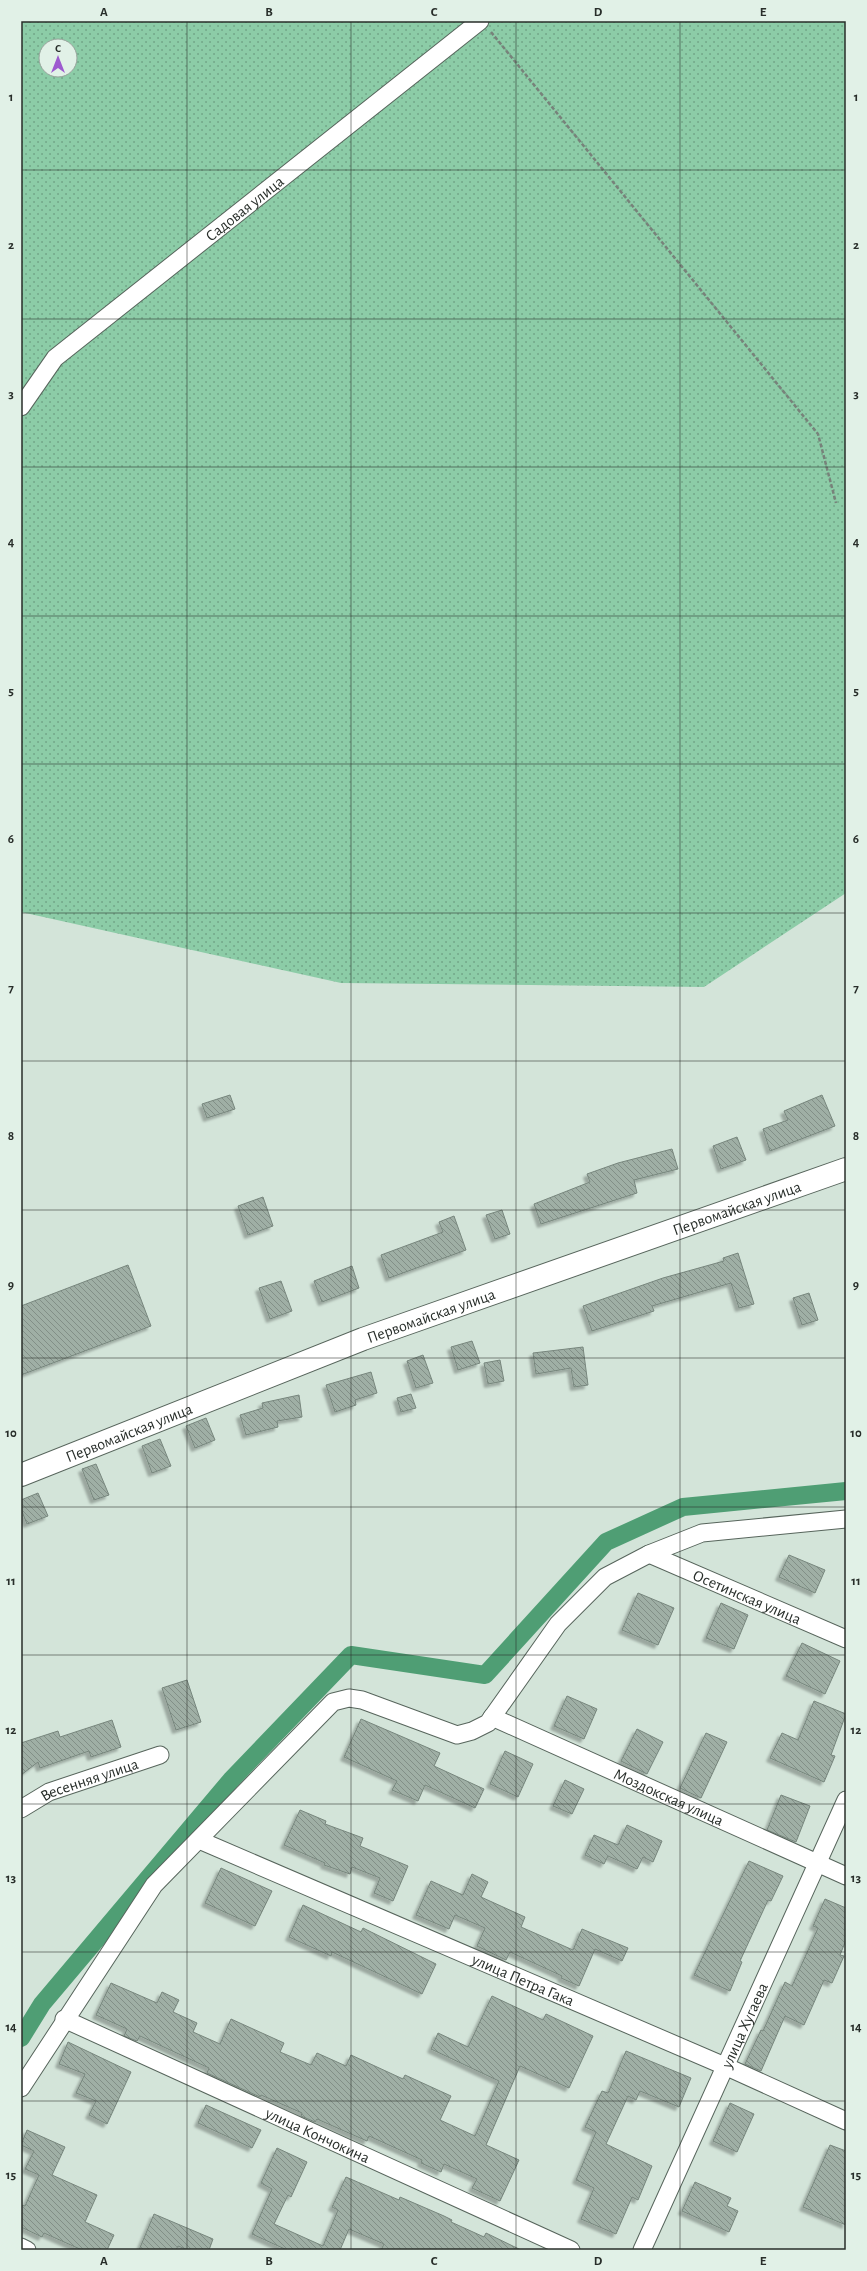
<svg xmlns="http://www.w3.org/2000/svg" width="867" height="2271" font-family="'Alegreya Sans',sans-serif">
	<style>
		.green { fill: url(#green-dots); fill-rule: evenodd }
		.lines { fill: none; stroke-linecap: round; stroke-linejoin: round }
		.canal { stroke: #4f9e74; stroke-width: 18 }
		.building { fill: url(#building-back-hatch); stroke: #77867d; filter: url(#shadow) }
		.street-casing { stroke: #57655c; stroke-width: 19 }
		.secondary-casing { stroke: #57655c; stroke-width: 24 }
		.path { stroke: #77827a; stroke-width: 2.5; stroke-dasharray: 4 2; stroke-linecap: butt }
		.street { stroke: #fff; stroke-width: 17 }
		.secondary { stroke: #fff; stroke-width: 22 }
		.grid { fill: none; stroke: #282e2a; stroke-width: 1; stroke-opacity: 0.55 }
		.labels { text-anchor: middle; stroke-width: 3; stroke-linejoin: round; paint-order: stroke }
		.street-label { font-size: 16px; fill: #282e2a; stroke: #e1f1e7 }
		.neatline { fill: none; stroke: #282e2a; stroke-width: 1.5 }
		.grid-label { font-size: 13px; text-anchor: middle; font-weight: bold; fill: #282e2a }
	</style>
	<defs>
		<pattern id="green-dots" width="8" height="8" patternUnits="userSpaceOnUse"><rect width="8" height="8" fill="#8ccca7"/><path d="M2 2h.1M6 6h.1" fill="none" stroke="#72a688" stroke-width="1.8" stroke-linecap="round"/></pattern>
		<pattern id="building-back-hatch" width="6" height="6" patternUnits="userSpaceOnUse"><rect width="6" height="6" fill="#9fafa5"/><path d="M-1 5l2 2M0 0l6 6M5-1l2 2" fill="none" stroke="#828f87"/></pattern>
		<filter id="shadow"><feDropShadow dx="-3.5" dy="3.5" stdDeviation="1" flood-color="#0004"/></filter>
	</defs>
	<rect width="100%" height="100%" fill="#d3e4d9"/>
	<!-- green -->
	<path class="green" d="M21,21H846V893L704,987L341,983L21,912ZM46,46H70V70H46Z"/>
	<g class="lines">
		<!-- canal -->
		<polyline class="canal" points="21,2038 42,2004 231,1780 351,1655 485,1675 606,1542 683,1507 846,1491"/>
	</g>
	<!-- building -->
	<g class="building">
		<polygon points="230,1095 235,1109 207,1118 202,1104"/>
		<polygon points="822,1095 835,1126 770,1151 763,1129 788,1120 784,1111"/>
		<polygon points="737,1137 746,1160 721,1169 713,1146"/>
		<polygon points="672,1149 678,1169 634,1180 637,1193 541,1224 534,1204 590,1182 587,1174 618,1163"/>
		<polygon points="263,1197 273,1226 248,1235 238,1206"/>
		<polygon points="502,1210 510,1234 495,1239 486,1215"/>
		<polygon points="454,1216 466,1250 389,1278 381,1255 443,1232 439,1222"/>
		<polygon points="738,1253 754,1304 739,1308 731,1283 652,1306 654,1311 592,1331 583,1306 663,1278 724,1261 723,1258"/>
		<polygon points="128,1265 151,1326 21,1375 21,1306"/>
		<polygon points="352,1266 359,1288 322,1302 314,1281"/>
		<polygon points="281,1281 292,1311 270,1319 259,1288"/>
		<polygon points="809,1293 818,1320 802,1325 793,1298"/>
		<polygon points="472,1341 480,1363 458,1370 451,1347"/>
		<polygon points="583,1347 588,1385 574,1387 571,1368 536,1374 533,1353"/>
		<polygon points="423,1355 433,1383 416,1388 407,1361"/>
		<polygon points="500,1360 504,1381 488,1384 484,1363"/>
		<polygon points="371,1372 377,1393 355,1400 356,1405 335,1412 326,1385"/>
		<polygon points="411,1394 416,1408 401,1412 397,1398"/>
		<polygon points="299,1395 302,1417 277,1421 278,1427 246,1435 240,1415 263,1408 262,1403"/>
		<polygon points="206,1418 215,1440 195,1448 186,1426"/>
		<polygon points="160,1439 171,1466 152,1473 142,1446"/>
		<polygon points="96,1464 109,1495 94,1500 82,1469"/>
		<polygon points="38,1493 48,1516 27,1524 21,1509 21,1500"/>
		<polygon points="789,1555 825,1570 815,1593 779,1577"/>
		<polygon points="638,1593 674,1608 658,1645 622,1630"/>
		<polygon points="721,1603 748,1615 734,1649 706,1638"/>
		<polygon points="802,1643 840,1661 825,1694 786,1676"/>
		<polygon points="187,1680 201,1722 176,1730 162,1688"/>
		<polygon points="567,1696 597,1709 584,1739 554,1726"/>
		<polygon points="814,1701 846,1714 831,1755 835,1756 824,1782 770,1758 782,1733 798,1740"/>
		<polygon points="361,1719 440,1753 434,1766 484,1789 475,1808 425,1785 418,1801 392,1790 397,1781 344,1757"/>
		<polygon points="112,1720 121,1747 91,1757 89,1751 40,1768 38,1762 21,1775 21,1743 58,1731 60,1737"/>
		<polygon points="637,1729 663,1742 647,1774 621,1761"/>
		<polygon points="706,1733 727,1742 701,1798 680,1788"/>
		<polygon points="505,1751 533,1764 518,1797 490,1784"/>
		<polygon points="565,1780 584,1789 572,1814 553,1806"/>
		<polygon points="781,1795 810,1806 796,1842 767,1830"/>
		<polygon points="300,1810 326,1821 325,1824 363,1838 360,1846 408,1866 393,1901 374,1893 380,1878 352,1867 350,1874 324,1865 325,1863 284,1845"/>
		<polygon points="627,1825 662,1841 653,1862 643,1857 637,1869 608,1856 604,1864 585,1855 594,1835 618,1845"/>
		<polygon points="749,1861 783,1876 771,1901 768,1900 740,1961 742,1962 730,1991 694,1975"/>
		<polygon points="221,1868 272,1891 255,1926 205,1903"/>
		<polygon points="472,1874 488,1882 481,1897 525,1917 521,1927 573,1950 582,1929 628,1948 622,1961 595,1949 579,1986 561,1978 562,1976 510,1952 506,1960 477,1946 485,1928 455,1915 449,1929 416,1915 431,1881 463,1895"/>
		<polygon points="825,1899 846,1908 846,1940 840,1955 844,1956 832,1983 824,1980 804,2025 785,2016 761,2071 745,2064 761,2030 763,2031 785,1982 792,1986 818,1928 813,1926"/>
		<polygon points="303,1905 361,1932 363,1928 436,1964 422,1994 332,1952 331,1956 289,1937"/>
		<polygon points="111,1983 157,2003 162,1992 179,2000 173,2012 197,2023 193,2032 220,2044 231,2019 284,2043 280,2052 311,2065 317,2053 346,2066 351,2055 403,2079 405,2075 451,2096 440,2120 475,2136 499,2081 431,2049 438,2033 468,2047 492,1996 543,2020 546,2014 593,2036 569,2088 520,2066 486,2145 519,2160 500,2201 472,2188 477,2179 444,2164 441,2172 421,2163 422,2160 369,2136 367,2141 317,2119 315,2122 301,2116 302,2113 261,2095 260,2097 207,2073 209,2068 140,2036 137,2041 124,2036 127,2029 96,2015"/>
		<polygon points="68,2042 131,2072 107,2124 89,2115 96,2101 76,2093 85,2074 59,2064"/>
		<polygon points="626,2051 691,2078 679,2107 640,2091 636,2100 628,2096 606,2144 652,2166 638,2200 632,2197 616,2234 581,2219 594,2188 576,2180 596,2132 585,2127 602,2091 608,2093"/>
		<polygon points="730,2103 754,2114 737,2152 713,2141"/>
		<polygon points="206,2105 261,2130 252,2148 198,2123"/>
		<polygon points="27,2130 65,2147 52,2175 97,2195 85,2222 114,2235 107,2250 82,2250 44,2233 42,2237 21,2227 21,2205 25,2206 39,2175 25,2169 34,2151 21,2145"/>
		<polygon points="830,2145 846,2151 846,2225 803,2207"/>
		<polygon points="277,2148 307,2162 291,2197 288,2195 274,2224 323,2246 338,2210 332,2207 346,2177 399,2200 400,2197 444,2216 452,2220 451,2222 484,2237 486,2233 521,2250 381,2250 384,2244 349,2229 340,2250 287,2250 252,2234 272,2189 261,2183"/>
		<polygon points="695,2182 731,2198 727,2206 738,2211 729,2232 682,2211"/>
		<polygon points="154,2214 213,2239 209,2250 188,2250 178,2246 176,2250 139,2250"/>
	</g>
	<g class="lines">
		<!-- street casing -->
		<g class="street-casing">
			<g id="street">
				<path id="s1" d="M21,407L55,358L480,21"/>
				<path id="s2" d="M649,1554L846,1639"/>
				<path id="s3" d="M492,1717L846,1876"/>
				<path id="s4" d="M21,1809L49,1792L160,1755"/>
				<path id="s5" d="M199,1840L727,2067L846,2121"/>
				<path id="s6" d="M64,2019L571,2250"/>
				<polyline points="21,2088 154,1885 333,1702 349,1698 362,1700 457,1735 472,1731 488,1723 558,1624 605,1577 649,1554 702,1533 846,1519"/>
				<polyline points="21,2247 27,2250"/>
				<path id="s7" d="M642,2250L846,1800"/>
			</g>
		</g>
		<!-- secondary casing -->
		<g class="secondary-casing">
			<g id="secondary">
				<path id="s8" d="M21,1475L363,1339L846,1169"/>
			</g>
		</g>
		<!-- path -->
		<polyline class="path" points="491,32 818,434 836,503"/>
		<!-- street -->
		<use href="#street" class="street"/>
		<!-- secondary -->
		<use href="#secondary" class="secondary"/>
	</g>
	<!-- grid -->
	<path class="grid" d="M187,21V2250M351,21V2250M516,21V2250M680,21V2250M21,170H846M21,319H846M21,467H846M21,616H846M21,764H846M21,913H846M21,1061H846M21,1210H846M21,1358H846M21,1507H846M21,1655H846M21,1804H846M21,1952H846M21,2101H846"/>
	<g class="labels">
		<!-- street labels -->
		<g class="street-label">
			<text dy="6" stroke="none"><textPath href="#s1" startOffset="301">Садовая улица</textPath></text>
			<text dy="6" stroke="none"><textPath href="#s8" startOffset="764">Первомайская улица</textPath></text>
			<text dy="6" stroke="none"><textPath href="#s8" startOffset="440">Первомайская улица</textPath></text>
			<text dy="6" stroke="none"><textPath href="#s8" startOffset="116">Первомайская улица</textPath></text>
			<text dy="6" stroke="none"><textPath href="#s2" startOffset="107">Осетинская улица</textPath></text>
			<text dy="6" stroke="none"><textPath href="#s4" startOffset="75">Весенняя улица</textPath></text>
			<text dy="6" stroke="none"><textPath href="#s3" startOffset="194">Моздокская улица</textPath></text>
			<text dy="6" stroke="none"><textPath href="#s5" startOffset="353">улица Петра Гака</textPath></text>
			<text dy="6" stroke="none"><textPath href="#s7" startOffset="247">улица Хугаева</textPath></text>
			<text dy="6" stroke="none"><textPath href="#s6" startOffset="279">улица Кончокина</textPath></text>
		</g>
	</g>
	<!-- border -->
	<rect width="867" height="2271" fill="none" stroke="#e1f1e7" stroke-width="44"/>
	<!-- north arrow -->
	<g transform="translate(58 58)"><circle r="19" fill="#e1f1e7" stroke="#97a39b"/>
	<path d="M0-3L7 15L0 10L-7 15Z" fill="#9d5acf"/>
	<text y="-6" font-size="11" font-weight="bold" text-anchor="middle" fill="#282e2a">С</text>
	</g>
	<rect x="22" y="22" width="823" height="2227" class="neatline"/>
	<g class="grid-label">
		<text x="104" y="16">A</text>
		<text x="269" y="16">B</text>
		<text x="434" y="16">C</text>
		<text x="598" y="16">D</text>
		<text x="763" y="16">E</text>
		<text x="11" y="101">1</text>
		<text x="856" y="101">1</text>
		<text x="11" y="249">2</text>
		<text x="856" y="249">2</text>
		<text x="11" y="398">3</text>
		<text x="856" y="398">3</text>
		<text x="11" y="546">4</text>
		<text x="856" y="546">4</text>
		<text x="11" y="695">5</text>
		<text x="856" y="695">5</text>
		<text x="11" y="843">6</text>
		<text x="856" y="843">6</text>
		<text x="11" y="992">7</text>
		<text x="856" y="992">7</text>
		<text x="11" y="1140">8</text>
		<text x="856" y="1140">8</text>
		<text x="11" y="1289">9</text>
		<text x="856" y="1289">9</text>
		<text x="11" y="1437">10</text>
		<text x="856" y="1437">10</text>
		<text x="11" y="1585">11</text>
		<text x="856" y="1585">11</text>
		<text x="11" y="1734">12</text>
		<text x="856" y="1734">12</text>
		<text x="11" y="1882">13</text>
		<text x="856" y="1882">13</text>
		<text x="11" y="2031">14</text>
		<text x="856" y="2031">14</text>
		<text x="11" y="2179">15</text>
		<text x="856" y="2179">15</text>
		<text x="104" y="2265">A</text>
		<text x="269" y="2265">B</text>
		<text x="434" y="2265">C</text>
		<text x="598" y="2265">D</text>
		<text x="763" y="2265">E</text>
	</g>
</svg>
